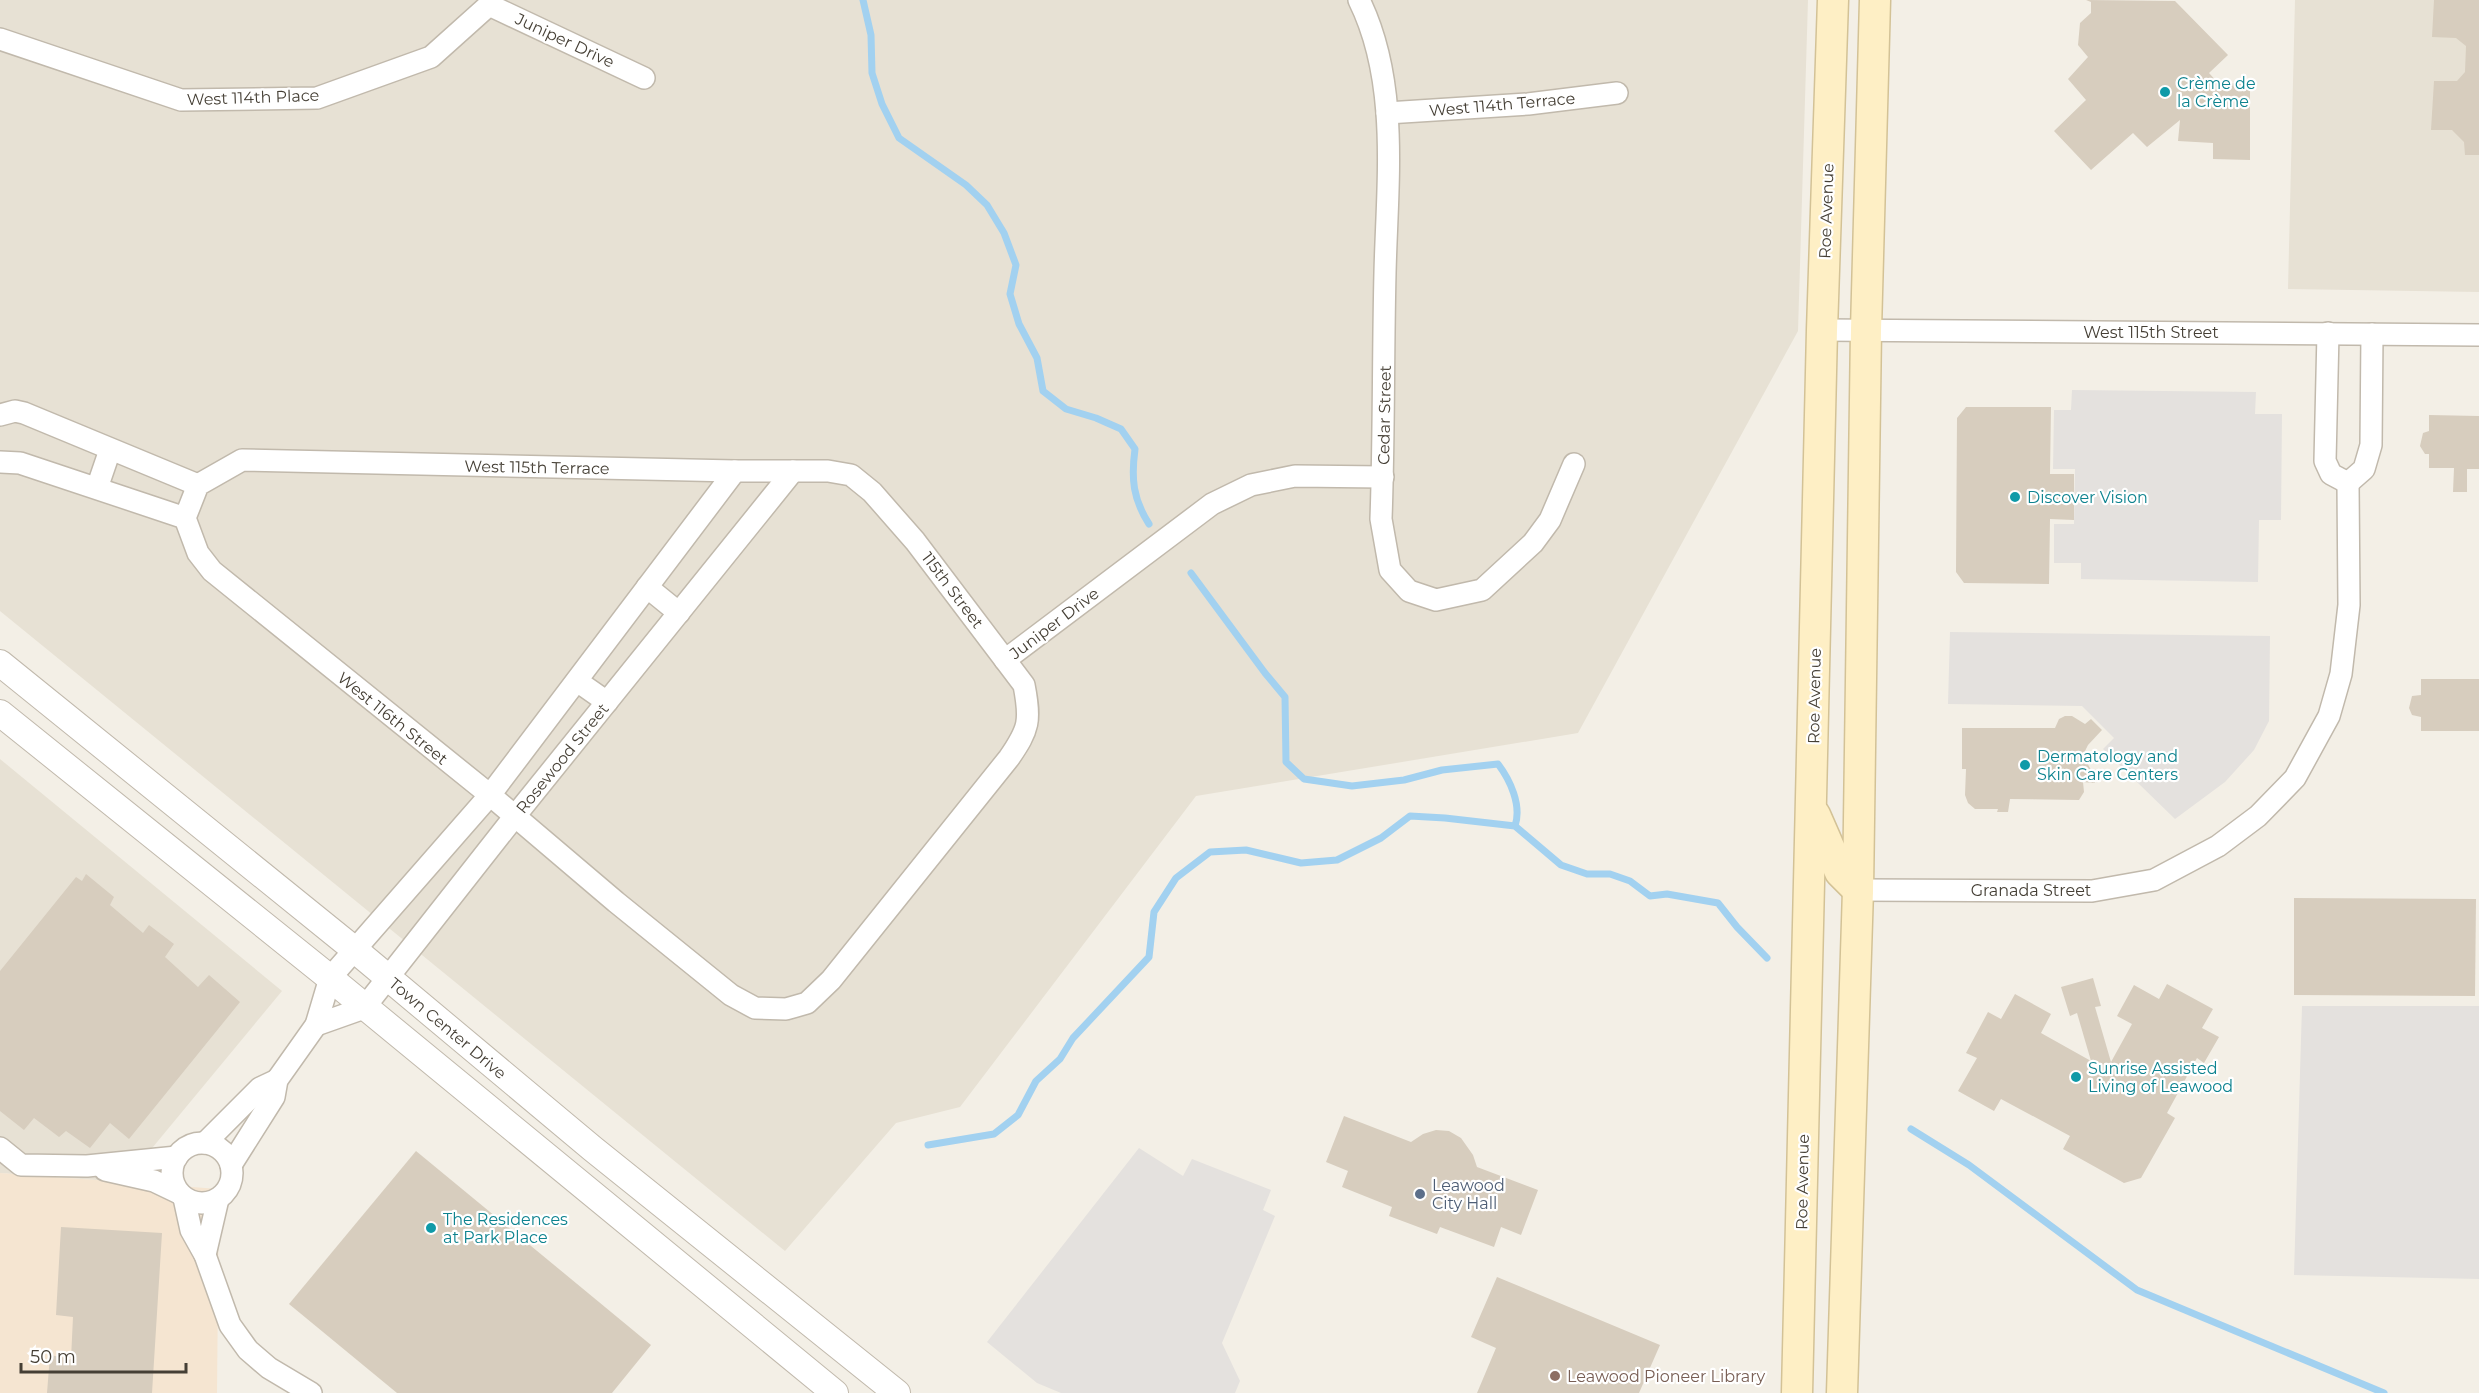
<svg xmlns="http://www.w3.org/2000/svg" width="2479" height="1393" font-family="Montserrat,sans-serif">
	<style>
		.residential { fill: #e7e1d4 }
		.commercial { fill: #f5e5d1 }
		.parking { fill: #e4e1de }
		.lines { fill: none; stroke-linecap: round; stroke-linejoin: round }
		.stream { stroke: #a2d1f0; stroke-width: 7 }
		.building { fill: #d7cdbe }
		.minor-casing { stroke: #c1b9ac; stroke-width: 24 }
		.tertiary-casing { stroke: #c1b9ac; stroke-width: 28 }
		.secondary-casing { stroke: #d3c296; stroke-width: 33 }
		.minor { stroke: #fff; stroke-width: 21 }
		.tertiary { stroke: #fff; stroke-width: 26 }
		.secondary { stroke: #feefc5; stroke-width: 30 }
		.culture-dot { fill: #0f9aa8; stroke: #fff; stroke-width: 2 }
		.service-dot { fill: #5c6f8a; stroke: #fff; stroke-width: 2 }
		.education-dot { fill: #8d6e63; stroke: #fff; stroke-width: 2 }
		.labels { text-anchor: middle; stroke-width: 4.5; stroke-linejoin: round; paint-order: stroke }
		.street-label { font-size: 16px; fill: #453f35; stroke: #fff }
		.culture-label { font-size: 16px; fill: #0d838f; stroke: #fff; text-anchor: start }
		.service-label { font-size: 16px; fill: #4e5e75; stroke: #fff; text-anchor: start }
		.education-label { font-size: 16px; fill: #785e54; stroke: #fff; text-anchor: start }
	</style>
	<rect width="100%" height="100%" fill="#f3efe6"/>
	<!-- residential -->
	<g class="residential">
		<polygon points="0,0 1808,0 1798,331 1578,733 1196,796 960,1107 896,1123 785,1251 0,611"/>
		<polygon points="2295,0 2479,0 2479,292 2288,289"/>
		<polygon points="0,759 282,991 124,1182 0,1173"/>
	</g>
	<!-- commercial -->
	<polygon class="commercial" points="0,1173 219,1189 217,1393 0,1393"/>
	<!-- parking -->
	<g class="parking">
		<polygon points="2072,390 2256,392 2255,414 2282,414 2281,520 2259,520 2258,582 2081,579 2081,563 2054,563 2054,524 2074,524 2075,469 2053,469 2054,410 2071,410"/>
		<polygon points="1950,632 2270,636 2269,721 2254,750 2225,782 2175,819 2103,749 2114,738 2082,706 1948,704"/>
		<polygon points="2302,1006 2479,1006 2479,1279 2294,1275"/>
		<polygon points="1139,1148 1183,1176 1192,1159 1271,1190 1263,1210 1275,1216 1222,1343 1240,1381 1235,1393 1061,1393 1037,1383 987,1342"/>
	</g>
	<g class="lines">
		<!-- stream -->
		<g class="stream">
			<path d="M863,0L871,35L872,73L882,104L899,138L966,185L987,205L1004,233L1016,265L1010,294L1019,324L1037,358L1043,391L1066,409L1096,418L1121,429L1135,449C1131,479 1133,499 1149,524"/>
			<path d="M1191,573L1265,673L1285,697L1286,762L1304,779L1352,786L1404,780L1442,770L1498,764C1510,780 1522,805 1515,826"/>
			<polyline points="1911,1129 1969,1165 2137,1290 2384,1393"/>
			<polyline points="928,1145 994,1134 1018,1115 1036,1081 1060,1059 1073,1038 1149,957 1154,912 1176,878 1210,852 1246,850 1301,863 1337,860 1381,838 1410,816 1445,818 1515,826 1561,865 1587,874 1610,874 1630,881 1650,896 1667,894 1718,903 1737,927 1767,958"/>
		</g>
	</g>
	<!-- building -->
	<g class="building">
		<polygon points="2086,0 2175,1 2228,55 2209,73 2218,83 2250,84 2250,160 2213,159 2213,143 2178,141 2180,120 2147,147 2133,133 2091,170 2054,131 2086,100 2068,79 2088,57 2078,45 2080,23 2091,13 2091,2"/>
		<polygon points="2434,0 2479,0 2479,155 2465,155 2464,142 2452,130 2431,130 2434,81 2457,81 2465,72 2466,46 2456,38 2432,37"/>
		<polygon points="1966,407 2051,407 2050,474 2074,474 2074,520 2050,519 2049,584 1964,583 1956,572 1957,418"/>
		<polygon points="2429,415 2479,416 2479,469 2467,469 2467,492 2453,492 2454,468 2429,468 2429,454 2425,454 2420,446 2423,433 2429,431"/>
		<polygon points="2421,679 2479,679 2479,731 2421,731 2421,717 2412,715 2409,708 2412,696 2421,695"/>
		<polygon points="2065,716 2072,716 2085,724 2091,719 2102,730 2088,745 2085,751 2086,761 2095,777 2095,783 2083,782 2084,792 2079,800 2010,799 2008,812 1997,812 1998,809 1975,809 1968,803 1965,795 1966,769 1962,769 1962,728 2055,728 2059,719"/>
		<polygon points="86,874 114,897 110,905 143,933 149,925 174,944 165,957 198,987 209,975 240,1002 129,1139 110,1123 90,1148 66,1131 59,1137 34,1118 24,1130 0,1111 0,971 76,877 82,881"/>
		<polygon points="2294,898 2476,899 2475,996 2294,995"/>
		<polygon points="2093,978 2101,1006 2095,1007 2111,1062 2132,1024 2117,1016 2134,985 2159,999 2167,984 2213,1009 2202,1028 2219,1037 2204,1063 2197,1058 2167,1113 2175,1118 2141,1178 2124,1183 2063,1149 2070,1136 2001,1099 1994,1111 1958,1091 1977,1058 1966,1053 1988,1012 2001,1019 2015,994 2051,1014 2041,1033 2091,1061 2077,1013 2070,1016 2061,987"/>
		<polygon points="1344,1116 1411,1142 1423,1134 1436,1130 1449,1131 1461,1138 1473,1155 1477,1167 1538,1190 1521,1235 1501,1227 1494,1247 1440,1227 1437,1234 1389,1216 1392,1207 1342,1187 1348,1171 1326,1162"/>
		<polygon points="416,1151 651,1345 612,1393 397,1393 289,1304"/>
		<polygon points="61,1227 162,1233 152,1393 47,1393 50,1355 71,1359 73,1317 56,1315"/>
		<polygon points="1497,1277 1660,1345 1639,1393 1477,1393 1496,1348 1471,1337"/>
	</g>
	<g class="lines">
		<!-- minor casing -->
		<g class="minor-casing">
			<g id="minor">
				<path d="M1359,0C1400,83 1387,184 1385,273C1383,355 1384,437 1381,519L1390,570L1409,591L1436,600L1482,590L1533,543L1550,520L1574,464"/>
				<polyline points="489,5 644,78"/>
				<polyline points="0,39 181,100 317,98 431,57 489,5"/>
				<polyline points="1387,113 1528,104 1617,93"/>
				<polyline points="1822,330 2479,335"/>
				<polyline points="2328,333 2325,461 2331,474 2348,483"/>
				<polyline points="0,415 15,411 24,413 198,485"/>
				<path d="M0,462L20,463L185,518L198,553L212,571L490,795L616,902L731,995L755,1008L786,1009L807,1003L831,980L1009,758C1029,729 1031,721 1024,685L915,541L872,492L851,475L828,471H735L242,460L198,485L185,518"/>
				<polyline points="2348,483 2364,469 2371,445 2372,334"/>
				<polyline points="97,488 110,450"/>
				<polyline points="647,587 679,613"/>
				<polyline points="1005,660 1212,504 1251,485 1295,476 1383,477"/>
				<polyline points="577,681 607,702"/>
				<polyline points="1858,890 2092,891 2154,880 2218,846 2258,816 2295,778 2329,716 2341,674 2349,605 2348,483"/>
				<polyline points="316,1025 364,1008 515,816 793,471"/>
				<polyline points="205,1143 260,1088 277,1080"/>
				<circle cx="202" cy="1173" r="30"/>
				<polyline points="0,1148 21,1165 87,1166 177,1157"/>
				<polyline points="231,1165 274,1097 277,1080 316,1025 330,978 490,795 735,471"/>
				<polyline points="105,1170 154,1181 179,1193"/>
				<polyline points="184,1198 191,1230 205,1255 230,1325 248,1350 269,1368 311,1393"/>
				<polyline points="205,1255 218,1199"/>
			</g>
		</g>
		<!-- tertiary casing -->
		<g class="tertiary-casing">
			<g id="tertiary">
				<polyline points="0,663 355,950 593,1149 897,1393"/>
				<polyline points="0,713 330,978 835,1393"/>
			</g>
		</g>
		<!-- secondary casing -->
		<g class="secondary-casing">
			<g id="secondary">
				<polyline points="1815,815 1840,872 1858,890"/>
				<polyline points="1797,1393 1822,330 1833,0"/>
				<polyline points="1842,1393 1858,890 1866,330 1875,0"/>
			</g>
		</g>
		<!-- minor -->
		<use href="#minor" class="minor"/>
		<!-- tertiary -->
		<use href="#tertiary" class="tertiary"/>
		<!-- secondary -->
		<use href="#secondary" class="secondary"/>
	</g>
	<!-- markers -->
	<g class="culture-dot">
		<circle cx="2165" cy="92" r="6"/>
		<circle cx="2015" cy="497" r="6"/>
		<circle cx="2025" cy="765" r="6"/>
		<circle cx="2076" cy="1077" r="6"/>
		<circle cx="431" cy="1228" r="6"/>
	</g>
	<circle class="service-dot" cx="1420" cy="1194" r="6"/>
	<circle class="education-dot" cx="1555" cy="1376" r="6"/>
	<g class="labels">
		<!-- street labels -->
		<g class="street-label">
			<text transform="translate(565 40) rotate(25)" y="6">Juniper Drive</text>
			<text transform="translate(253 97) rotate(-2)" y="6">West 114th Place</text>
			<text transform="translate(1502 104) rotate(-5)" y="6">West 114th Terrace</text>
			<text transform="translate(1826 211) rotate(-88)" y="6">Roe Avenue</text>
			<text x="2151" y="338">West 115th Street</text>
			<text transform="translate(1384 415) rotate(-89)" y="6">Cedar Street</text>
			<text transform="translate(537 467) rotate(1)" y="6">West 115th Terrace</text>
			<text transform="translate(953 590) rotate(53)" y="6">115th Street</text>
			<text transform="translate(1054 623) rotate(-37)" y="6">Juniper Drive</text>
			<text transform="translate(1814 696) rotate(-89)" y="6">Roe Avenue</text>
			<text transform="translate(393 718) rotate(39)" y="6">West 116th Street</text>
			<text transform="translate(562 758) rotate(-51)" y="6">Rosewood Street</text>
			<text x="2031" y="896">Granada Street</text>
			<text transform="translate(448 1028) rotate(40)" y="6">Town Center Drive</text>
			<text transform="translate(1802 1182) rotate(-89)" y="6">Roe Avenue</text>
		</g>
		<!-- culture labels -->
		<g class="culture-label">
			<text x="2177" y="89">Crème de<tspan x="2177" dy="18">la Crème</tspan></text>
			<text x="2027" y="503">Discover Vision</text>
			<text x="2037" y="762">Dermatology and<tspan x="2037" dy="18">Skin Care Centers</tspan></text>
			<text x="2088" y="1074">Sunrise Assisted<tspan x="2088" dy="18">Living of Leawood</tspan></text>
			<text x="443" y="1225">The Residences<tspan x="443" dy="18">at Park Place</tspan></text>
		</g>
		<!-- service labels -->
		<g class="service-label">
			<text x="1432" y="1191">Leawood<tspan x="1432" dy="18">City Hall</tspan></text>
		</g>
		<!-- education labels -->
		<g class="education-label">
			<text x="1567" y="1382">Leawood Pioneer Library</text>
		</g>
	</g>
	<!-- scale -->
	<path d="M21 1363v9h165v-9" fill="none" stroke="#453f35" stroke-width="3"/>
	<text x="30" y="1363" font-size="18" fill="#453f35" stroke="#ffffff" stroke-width="4.5" paint-order="stroke">50 m</text>
</svg>
